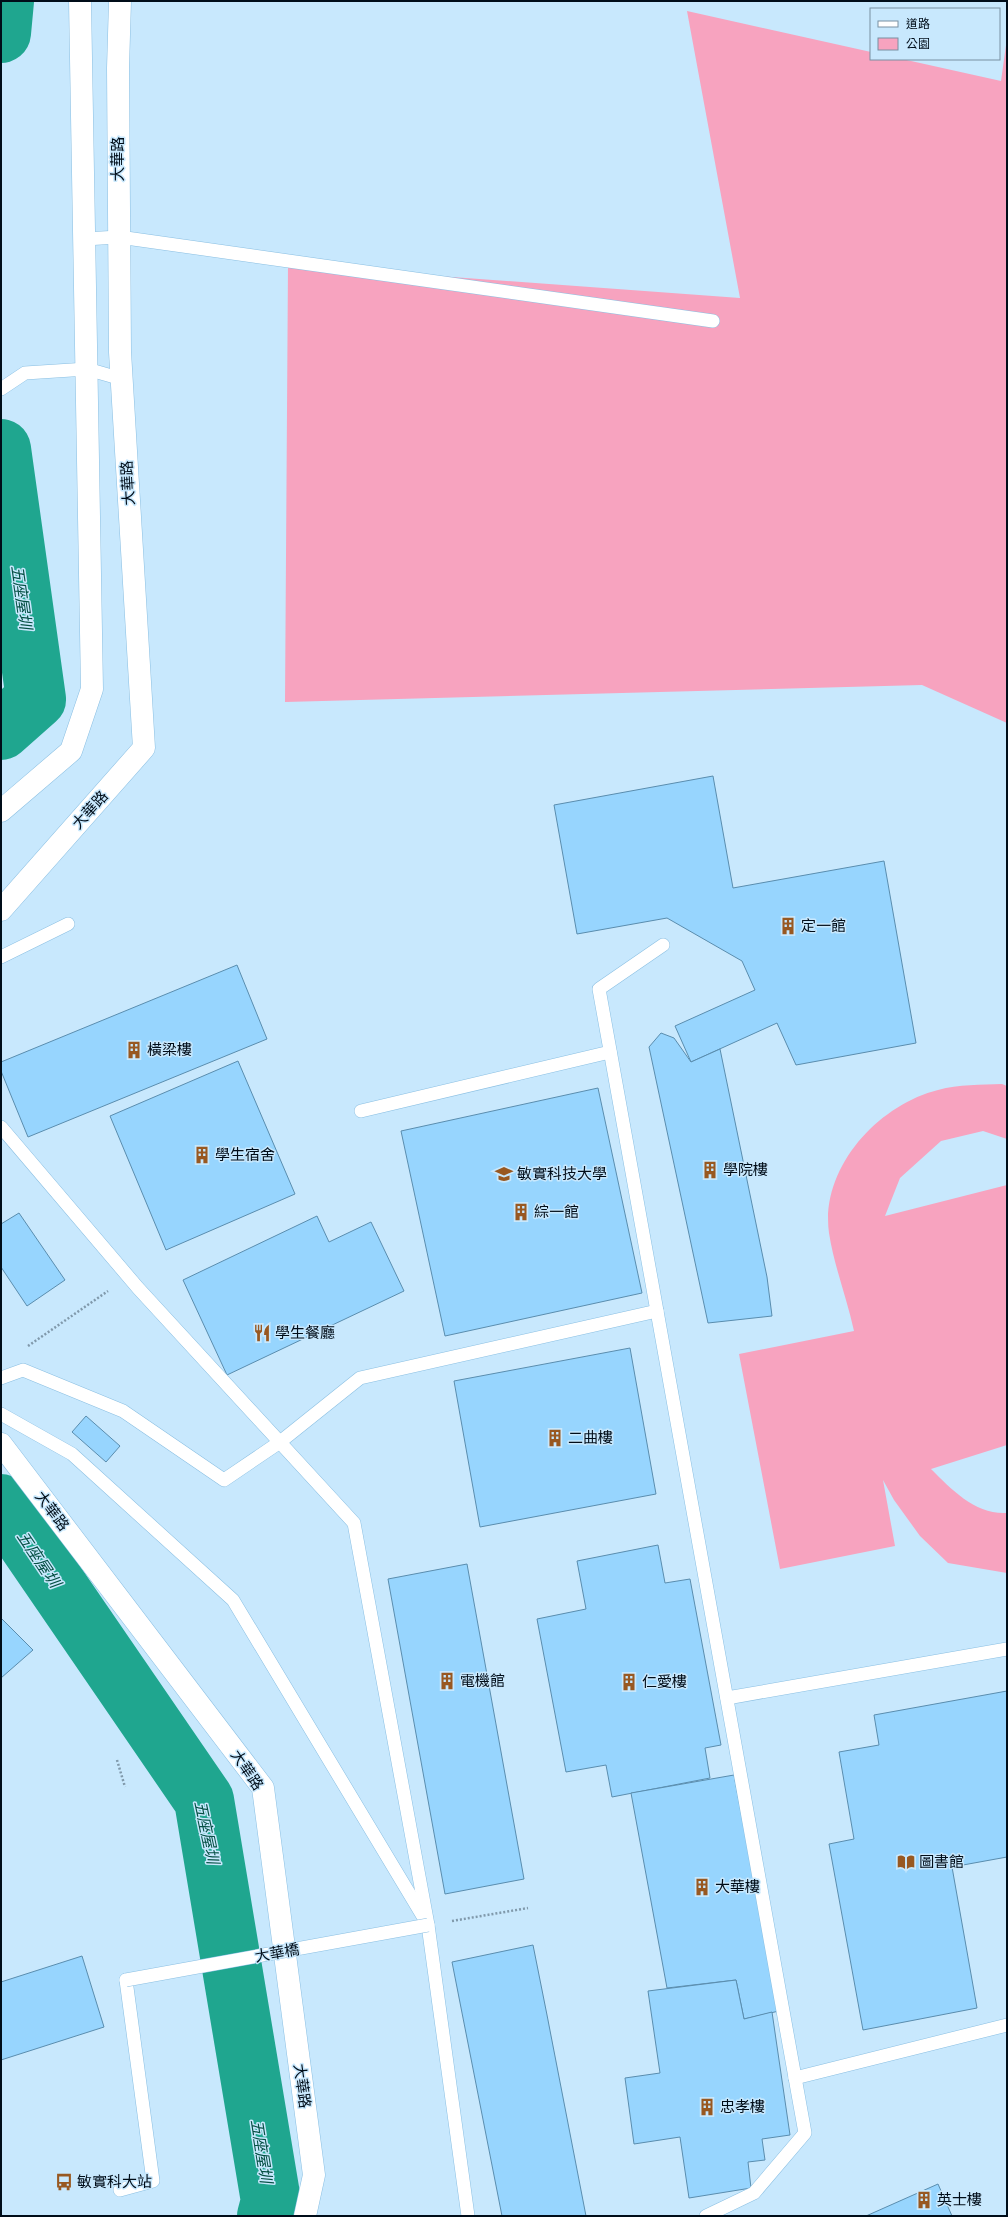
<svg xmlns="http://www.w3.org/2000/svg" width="1008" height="2217" font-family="Spectral,'Noto Sans TC',serif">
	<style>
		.green { fill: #f7a3bf }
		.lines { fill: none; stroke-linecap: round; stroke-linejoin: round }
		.river { stroke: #1fa68f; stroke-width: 60 }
		.building { fill: #97d5fe; stroke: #5a8dae }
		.service-casing { stroke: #8abfe2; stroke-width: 14 }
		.minor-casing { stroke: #8abfe2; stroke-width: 23 }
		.path { stroke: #8099ab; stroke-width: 2.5; stroke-dasharray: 2 2; stroke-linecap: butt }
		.service { stroke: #fff; stroke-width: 13 }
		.minor { stroke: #fff; stroke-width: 22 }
		.service-bridge-casing { stroke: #8abfe2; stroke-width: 14; stroke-linecap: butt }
		.service-bridge { stroke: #fff; stroke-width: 13 }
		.labels { text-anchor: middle; stroke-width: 3; stroke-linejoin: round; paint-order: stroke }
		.street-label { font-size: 15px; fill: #000d19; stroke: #c8e8fd }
		.poi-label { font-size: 15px; fill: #000d19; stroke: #c8e8fd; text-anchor: start }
		.water-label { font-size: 16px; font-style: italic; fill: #065044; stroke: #c8e8fd }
	</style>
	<rect width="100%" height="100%" fill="#c8e8fd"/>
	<!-- green -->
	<g class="green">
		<polygon points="687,11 871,52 871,59 902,59 1001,81 1007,38 1007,723 922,685 285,702 288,265 740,298"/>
		<path d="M1002,1084L1007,1086V1139L983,1131L941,1141L900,1178L885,1216L1007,1185V1445L931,1469C952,1490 976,1515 1007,1513V1573L948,1563L920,1536L894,1500L883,1480L895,1546L780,1569L739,1354L854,1331C847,1298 834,1266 829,1233C820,1168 878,1105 938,1090C959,1084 981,1085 1002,1084Z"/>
	</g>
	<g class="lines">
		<!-- river -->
		<g class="river">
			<polyline points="1,33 4,1"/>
			<polyline points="1,449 36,699 1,730"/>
			<polyline points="1,1504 204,1800 271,2201 267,2216"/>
		</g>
	</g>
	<!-- building -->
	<g class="building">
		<polygon points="713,776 733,888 884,861 916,1043 796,1065 777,1023 691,1062 675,1026 755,990 742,961 667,918 577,934 554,805"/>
		<polygon points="237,965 267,1039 28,1137 1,1071 1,1062"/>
		<polygon points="661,1033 674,1038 691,1062 720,1049 767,1277 772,1316 708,1323 649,1047"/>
		<polygon points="238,1061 295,1194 166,1250 110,1116"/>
		<polygon points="598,1088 642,1293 445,1336 401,1131"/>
		<polygon points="19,1213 65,1280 27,1306 1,1267 1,1224"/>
		<polygon points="317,1216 329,1242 371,1222 404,1291 227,1375 183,1280"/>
		<polygon points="630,1348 656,1494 480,1527 454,1381"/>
		<polygon points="86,1416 120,1446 106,1462 72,1432"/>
		<polygon points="658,1545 665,1583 690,1579 721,1745 705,1748 710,1778 612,1797 606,1765 566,1772 537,1619 586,1609 577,1561"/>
		<polygon points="467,1564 524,1879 445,1894 388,1579"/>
		<polygon points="1,1618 33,1650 1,1678"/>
		<polygon points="1007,1691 1007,1857 952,1867 977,2008 863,2030 829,1844 854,1839 839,1752 879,1745 874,1715"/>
		<polygon points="734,1775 779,2011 744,2019 736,1980 667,1988 631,1793"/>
		<polygon points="533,1945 547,2015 586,2216 502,2216 452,1962"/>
		<polygon points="82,1956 104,2027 1,2060 1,1982"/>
		<polygon points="736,1980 744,2019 772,2012 790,2135 762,2139 765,2160 748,2162 751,2188 689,2198 680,2137 634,2144 625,2078 660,2073 648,1991"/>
		<polygon points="938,2184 952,2216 866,2216"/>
	</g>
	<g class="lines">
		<!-- service casing -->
		<g class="service-casing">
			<g id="service">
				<polyline points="84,239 119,237 713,321"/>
				<polyline points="1,389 25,373 87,369 122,379"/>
				<polyline points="663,945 599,989 805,2133 754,2193 706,2216"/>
				<polyline points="1,957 68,924"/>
				<polyline points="361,1111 610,1052"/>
				<polyline points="1,1127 138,1288 354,1523 428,1925 468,2216"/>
				<polyline points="1,1378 23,1370 123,1411 224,1480 280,1442 360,1378 657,1311"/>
				<polyline points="1,1414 72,1454 233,1600 424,1918"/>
				<polyline points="727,1698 1007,1649"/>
				<polyline points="795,2078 1007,2025"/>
				<polyline points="120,2190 153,2181 126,1980"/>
			</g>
		</g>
		<!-- minor casing -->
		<g class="minor-casing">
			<g id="minor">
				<polyline points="1,811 71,751 92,689 80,1"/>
				<polyline points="1,910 144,748 120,352 118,68 120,1"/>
				<polyline points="1,1444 263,1788 314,2175 305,2216"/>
			</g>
		</g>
		<!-- path -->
		<g class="path">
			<polyline points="28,1346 108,1291"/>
			<polyline points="117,1760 125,1787"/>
			<polyline points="452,1921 528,1908"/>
		</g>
		<!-- service -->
		<use href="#service" class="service"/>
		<!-- minor -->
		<use href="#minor" class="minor"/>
		<!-- service-bridge casing -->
		<g class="service-bridge-casing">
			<polyline id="service-bridge" points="126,1980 428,1925"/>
		</g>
		<!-- service-bridge -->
		<use href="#service-bridge" class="service-bridge"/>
	</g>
	<!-- icons -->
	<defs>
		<g id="building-bare" transform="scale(1.38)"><path d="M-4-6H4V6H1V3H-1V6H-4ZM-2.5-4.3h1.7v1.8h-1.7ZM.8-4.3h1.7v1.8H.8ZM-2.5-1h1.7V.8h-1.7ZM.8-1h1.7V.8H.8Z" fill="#985821" stroke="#c8e8fd" stroke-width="2.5" paint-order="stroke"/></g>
		<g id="university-bare" transform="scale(1.38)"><path d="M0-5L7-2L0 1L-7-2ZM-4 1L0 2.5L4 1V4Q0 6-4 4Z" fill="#985821" stroke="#c8e8fd" stroke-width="2.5" paint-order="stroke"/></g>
		<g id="restaurant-bare" transform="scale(1.38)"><path d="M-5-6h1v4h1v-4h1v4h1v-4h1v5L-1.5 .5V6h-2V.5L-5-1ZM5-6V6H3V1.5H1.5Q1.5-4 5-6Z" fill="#985821" stroke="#c8e8fd" stroke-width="2.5" paint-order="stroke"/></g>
		<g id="library-bare" transform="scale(1.38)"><path d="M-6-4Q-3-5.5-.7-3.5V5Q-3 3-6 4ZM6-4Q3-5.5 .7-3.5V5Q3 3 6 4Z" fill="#985821" stroke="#c8e8fd" stroke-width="2.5" paint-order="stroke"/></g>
		<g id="bus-bare" transform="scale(1.38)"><path d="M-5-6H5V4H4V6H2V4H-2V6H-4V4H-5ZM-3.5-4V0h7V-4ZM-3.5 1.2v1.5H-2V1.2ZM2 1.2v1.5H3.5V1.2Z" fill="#985821" stroke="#c8e8fd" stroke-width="2.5" paint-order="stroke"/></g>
	</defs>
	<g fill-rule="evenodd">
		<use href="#building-bare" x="788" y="926"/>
		<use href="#building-bare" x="134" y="1050"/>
		<use href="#building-bare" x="202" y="1155"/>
		<use href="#building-bare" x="710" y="1170"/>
		<use href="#university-bare" x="504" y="1174"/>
		<use href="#building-bare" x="521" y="1212"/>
		<use href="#restaurant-bare" x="262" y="1333"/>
		<use href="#building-bare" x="555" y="1438"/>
		<use href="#building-bare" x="447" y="1681"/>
		<use href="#building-bare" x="629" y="1682"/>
		<use href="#library-bare" x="906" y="1862"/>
		<use href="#building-bare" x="702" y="1887"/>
		<use href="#building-bare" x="707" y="2107"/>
		<use href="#bus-bare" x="64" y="2182"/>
		<use href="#building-bare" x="924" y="2200"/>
	</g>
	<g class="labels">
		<!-- street labels -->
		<g class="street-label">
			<text transform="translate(118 159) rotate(-90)" y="5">大華路</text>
			<text transform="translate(128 483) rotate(-93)" y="5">大華路</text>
			<text transform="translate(90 810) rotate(-48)" y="5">大華路</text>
			<text transform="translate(52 1511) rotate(53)" y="5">大華路</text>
			<text transform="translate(247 1770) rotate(56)" y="5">大華路</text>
			<text transform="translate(277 1953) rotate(-10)" y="5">大華橋</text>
			<text transform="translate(302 2086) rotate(82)" y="5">大華路</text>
		</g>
		<!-- poi labels -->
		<g class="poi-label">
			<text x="801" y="931">定一館</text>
			<text x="147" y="1055">橫梁樓</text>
			<text x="215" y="1160">學生宿舍</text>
			<text x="723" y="1175">學院樓</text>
			<text x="517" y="1179">敏實科技大學</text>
			<text x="534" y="1217">綜一館</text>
			<text x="275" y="1338">學生餐廳</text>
			<text x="568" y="1443">二曲樓</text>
			<text x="460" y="1686">電機館</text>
			<text x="642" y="1687">仁愛樓</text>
			<text x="919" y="1867">圖書館</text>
			<text x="715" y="1892">大華樓</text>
			<text x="720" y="2112">忠孝樓</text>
			<text x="77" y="2187">敏實科大站</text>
			<text x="937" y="2205">英士樓</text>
		</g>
		<!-- water labels -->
		<g class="water-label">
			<text transform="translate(22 597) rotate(82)" y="6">五座屋圳</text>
			<text transform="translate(39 1559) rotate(56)" y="6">五座屋圳</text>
			<text transform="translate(207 1832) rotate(78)" y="6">五座屋圳</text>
			<text transform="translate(262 2151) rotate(81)" y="6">五座屋圳</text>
		</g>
	</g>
	<!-- border -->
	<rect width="1008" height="2217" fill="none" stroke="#000d19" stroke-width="4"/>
	<!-- legend -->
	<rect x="870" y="8" width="130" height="52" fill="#c8e8fd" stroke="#7890a2"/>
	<rect x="878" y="21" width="20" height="6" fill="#ffffff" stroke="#7890a2"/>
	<text x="906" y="28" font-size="12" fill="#000d19">道路</text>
	<rect x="878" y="38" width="20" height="12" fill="#f7a3bf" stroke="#7890a2"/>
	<text x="906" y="48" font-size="12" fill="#000d19">公園</text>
</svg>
